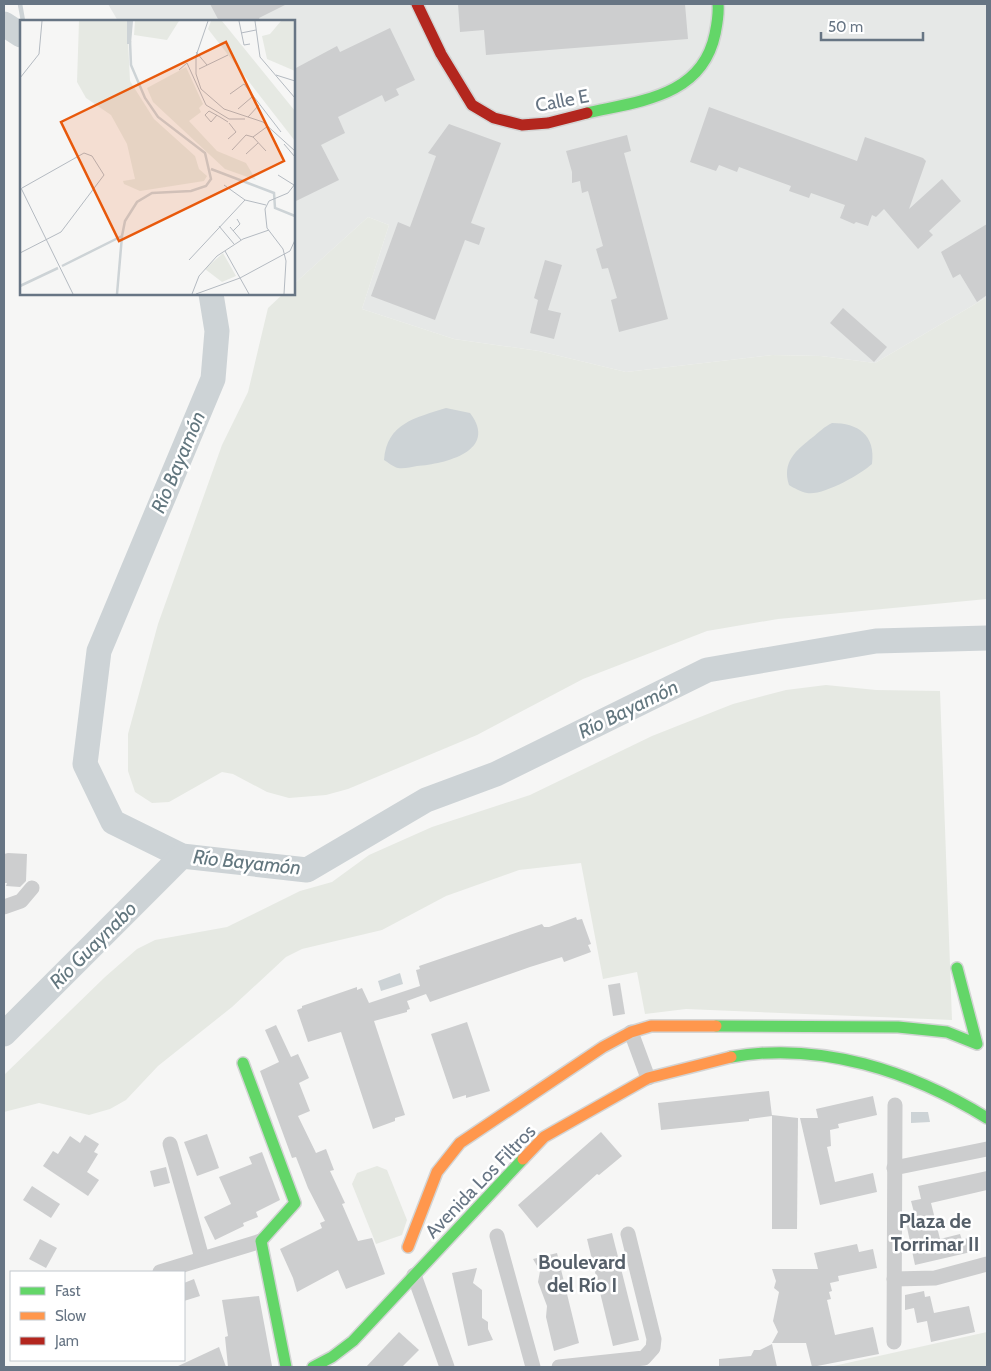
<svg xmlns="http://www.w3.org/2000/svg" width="991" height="1371" font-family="Cabin,sans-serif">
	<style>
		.built { fill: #e6e8e7 }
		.green { fill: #e6e9e3 }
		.water { fill: #cdd3d6 }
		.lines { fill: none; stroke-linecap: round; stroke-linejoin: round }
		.stream { stroke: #cdd3d6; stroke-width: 4.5 }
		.river { stroke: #cdd3d6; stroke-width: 25 }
		.building { fill: #cdcecf }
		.fast-casing { stroke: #d3d4d4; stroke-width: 14 }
		.slow-casing { stroke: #d3d4d4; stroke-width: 14 }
		.jam-casing { stroke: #d3d4d4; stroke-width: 14 }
		.street { stroke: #cccdce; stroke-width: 15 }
		.fast { stroke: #63d668; stroke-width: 11 }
		.slow { stroke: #ff974d; stroke-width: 11 }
		.jam { stroke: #b3261e; stroke-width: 11 }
		.labels { text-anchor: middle; stroke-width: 5; stroke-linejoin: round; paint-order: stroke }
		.street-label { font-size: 19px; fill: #677584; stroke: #fff }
		.water-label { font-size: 20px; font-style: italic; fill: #63777f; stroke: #fff }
		.neighbourhood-label { font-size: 20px; font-weight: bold; fill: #555f69; stroke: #fff }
		.inset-river { fill: none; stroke: #cdd3d6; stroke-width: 2.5 }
		.inset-road { fill: none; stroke: #b4bac1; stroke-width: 1 }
		.view { fill: #e8590c; fill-opacity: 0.15; stroke: #e8590c; stroke-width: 2.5 }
		.inset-edge { fill: none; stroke: #677584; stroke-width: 2.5 }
	</style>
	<rect width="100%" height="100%" fill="#f6f6f5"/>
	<!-- built -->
	<polygon class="built" points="108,4 987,4 987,297 875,363 821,356 772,355 626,372 539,351 454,339 362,309 389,225 368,217 294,284 294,21 118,21"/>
	<!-- green -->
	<g class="green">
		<polygon points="368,217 389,225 362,309 454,339 539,351 626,372 772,355 821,356 875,363 987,297 987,599 778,619 707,631 583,679 477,735 348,789 326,795 289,798 267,792 233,774 222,772 169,802 152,803 135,792 128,771 128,734 158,624 222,445 248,392 268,308 283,294 294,294 294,284"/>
		<polygon points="826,685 876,690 940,691 952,1020 686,1009 645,1014 637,972 603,979 581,863 519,870 446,896 382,930 302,949 286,957 232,1007 158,1066 126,1100 110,1109 89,1115 39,1103 4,1112 4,1075 105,977 137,949 155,940 227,927 300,891 332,882 369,855 432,827 530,795 652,736 733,704 786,690"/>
		<polygon points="377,1166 387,1170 407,1220 402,1235 376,1244 352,1184 357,1173"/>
		<polygon points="987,1332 987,1367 829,1367"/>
	</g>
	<!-- water -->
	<g class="water">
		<path d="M446,408L470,413C499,451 445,464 417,466C411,467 404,469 398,468C393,467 388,462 384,460C387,423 415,418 446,408Z"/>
		<path d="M832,423C858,423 876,435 872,464C861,474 823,496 807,493C801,492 794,488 789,485C782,462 795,451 813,437C819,432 824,427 832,423Z"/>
		<polygon points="400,973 403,984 381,991 378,981"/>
		<polygon points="911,1112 928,1112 930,1122 911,1123"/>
	</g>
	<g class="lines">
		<!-- stream -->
		<polyline class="stream" points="20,4 23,21"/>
		<!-- river -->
		<g class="river">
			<polyline points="4,24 21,35"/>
			<polyline points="211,294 217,331 213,379 99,651 85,764 113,822 182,856 307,870 426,800 496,774 707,670 876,641 987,638"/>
			<polyline points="4,1034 182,856"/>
		</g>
	</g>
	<!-- building -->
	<g class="building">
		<polygon points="210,4 287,4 259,18 260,21 219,21"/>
		<polygon points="458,4 685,4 688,39 486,55 484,30 460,32"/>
		<polygon points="390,28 415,80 396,89 399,95 385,102 382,95 338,117 345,133 321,145 339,180 294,202 294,69 337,46 340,52"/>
		<polygon points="709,107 857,161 865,137 923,158 926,161 909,209 942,179 961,201 929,231 933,235 918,249 884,209 876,217 872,215 868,226 856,222 854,224 840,218 845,205 811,193 809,198 789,191 791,186 739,167 737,172 719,165 716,171 690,162"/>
		<polygon points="449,124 501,143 471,223 485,228 479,245 465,240 435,320 371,296 398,222 410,227 436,156 428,153"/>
		<polygon points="627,135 631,151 624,153 668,319 619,332 611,300 617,298 608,268 602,269 596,249 603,246 588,191 582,193 580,181 572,183 572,172 566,151"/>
		<polygon points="987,224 987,295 977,302 960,274 953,278 941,252"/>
		<polygon points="545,260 562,265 548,310 561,313 554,339 530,333 538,300 534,298"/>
		<polygon points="843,308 887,347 874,362 830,323"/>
		<polygon points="8,853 27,854 26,881 20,887 6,886 7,883 4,883 4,854"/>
		<polygon points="576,917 577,920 582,919 591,944 588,945 591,952 564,962 562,957 530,967 430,1002 426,994 407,1001 410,1009 407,1010 407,1012 374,1021 405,1115 395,1118 395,1121 373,1129 341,1032 308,1042 297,1010 302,1008 302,1006 357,987 357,990 362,988 369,1003 420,986 416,970 420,969 419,966 542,924 544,927 549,927"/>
		<polygon points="620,983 625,1014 613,1016 608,985"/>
		<polygon points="467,1022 490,1091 466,1098 466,1095 453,1099 431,1034"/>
		<polygon points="276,1025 291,1057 298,1054 309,1078 299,1083 310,1111 298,1116 316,1153 326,1149 334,1170 330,1171 345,1203 342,1204 358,1241 372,1238 385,1274 346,1289 338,1270 297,1292 293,1278 280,1249 322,1228 320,1223 325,1221 308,1188 296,1157 292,1158 260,1071 279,1062 265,1030"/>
		<polygon points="769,1091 772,1116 749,1119 749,1121 661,1130 658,1103"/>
		<polygon points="873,1096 877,1115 838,1124 839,1128 830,1130 831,1146 827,1147 835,1182 873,1173 877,1192 820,1205 800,1118 818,1118 816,1109"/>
		<polygon points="772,1115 798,1118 797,1229 772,1229"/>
		<polygon points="601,1132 622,1156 599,1175 597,1174 537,1228 518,1205"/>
		<polygon points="207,1134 219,1168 197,1176 184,1142"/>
		<polygon points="85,1135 99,1144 94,1152 98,1154 87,1172 99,1180 88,1196 43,1166 53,1151 58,1154 70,1136 80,1143"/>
		<polygon points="262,1152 280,1200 256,1212 258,1217 243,1223 244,1226 215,1240 204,1217 231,1204 219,1177 252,1164 249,1157"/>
		<polygon points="166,1167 170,1183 154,1187 150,1171"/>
		<polygon points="987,1171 987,1190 931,1203 940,1239 960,1234 962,1240 968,1238 971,1252 915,1265 905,1218 915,1216 911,1201 921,1199 918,1186"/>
		<polygon points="32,1186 60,1204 51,1218 23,1200"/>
		<polygon points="612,1233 639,1340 613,1346 587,1239"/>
		<polygon points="40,1239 57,1248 46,1268 29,1259"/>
		<polygon points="857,1244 859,1252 873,1249 877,1268 838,1276 839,1281 830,1283 832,1291 829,1292 831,1299 827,1300 835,1335 873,1327 879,1354 812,1367 806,1343 772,1343 778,1332 773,1321 779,1292 774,1288 776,1281 772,1269 818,1269 814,1253"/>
		<polygon points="557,1253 579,1343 554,1351 546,1317 547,1306 538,1282 540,1271 533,1259"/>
		<polygon points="477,1268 473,1283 482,1290 482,1318 488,1322 488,1329 493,1340 468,1346 452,1273"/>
		<polygon points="194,1279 200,1296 184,1301 184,1283"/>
		<polygon points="924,1291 925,1297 930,1296 934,1313 969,1306 975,1332 931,1342 927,1321 917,1323 914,1308 905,1310 905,1295"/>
		<polygon points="259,1296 272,1366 228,1367 225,1337 228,1336 222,1300"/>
		<polygon points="399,1332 419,1350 402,1367 366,1367"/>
		<polygon points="772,1344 777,1367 719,1367 719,1359 751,1356 754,1350 760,1350"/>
		<polygon points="219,1347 226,1367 176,1367"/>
	</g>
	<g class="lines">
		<!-- fast casing -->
		<g class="fast-casing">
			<g id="fast">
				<path d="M587,113C639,101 702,97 715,34C717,24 719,15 718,4"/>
				<polyline points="716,1026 898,1027 947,1032 977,1044 957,968"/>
				<path d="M731,1057C820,1041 911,1071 987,1118"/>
				<polyline points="243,1063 295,1203 261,1241 286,1367"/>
				<polyline points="313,1367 332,1357 353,1341 523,1159"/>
			</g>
		</g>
		<!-- slow casing -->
		<g class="slow-casing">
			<g id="slow">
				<polyline points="523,1159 544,1137 648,1078 731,1057"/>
				<polyline points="408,1247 437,1172 460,1143 603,1047 631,1032 651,1026 716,1026"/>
			</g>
		</g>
		<!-- jam casing -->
		<g class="jam-casing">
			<polyline id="jam" points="417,4 441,54 472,105 494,118 522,125 548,123 587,113"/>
		</g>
		<!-- street -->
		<g class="street">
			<polyline points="4,907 21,901 32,888"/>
			<polyline points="631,1032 648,1078"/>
			<polyline points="170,1144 202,1258"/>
			<polyline points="894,1168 987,1149"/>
			<polyline points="497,1236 533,1367"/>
			<polyline points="160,1272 261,1241"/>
			<polyline points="414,1275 447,1367"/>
			<polyline points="894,1279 935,1278 987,1264"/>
			<polyline points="894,1342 895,1105"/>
			<polyline points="559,1367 644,1358 653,1348 654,1339 628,1234"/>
		</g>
		<!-- fast -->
		<use href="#fast" class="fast"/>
		<!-- slow -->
		<use href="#slow" class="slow"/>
		<!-- jam -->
		<use href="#jam" class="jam"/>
	</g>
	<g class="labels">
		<!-- street labels -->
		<g class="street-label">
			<text transform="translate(562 100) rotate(-11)" y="7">Calle E</text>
			<text transform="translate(480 1181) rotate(-46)" y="7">Avenida Los Filtros</text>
		</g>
		<!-- water labels -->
		<g class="water-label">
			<text transform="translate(178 462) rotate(-67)" y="7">Río Bayamón</text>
			<text transform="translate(628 709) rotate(-26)" y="7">Río Bayamón</text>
			<text transform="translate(247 862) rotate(6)" y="7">Río Bayamón</text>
			<text transform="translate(93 945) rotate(-45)" y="7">Río Guaynabo</text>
		</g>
		<!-- neighbourhood labels -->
		<g class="neighbourhood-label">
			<text x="935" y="1228">Plaza de<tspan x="935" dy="23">Torrimar II</tspan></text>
			<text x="582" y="1269">Boulevard<tspan x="582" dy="23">del Río I</tspan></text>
		</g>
	</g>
	<!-- overview -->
	<g transform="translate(20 20)">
		<rect width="275" height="275" fill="#f6f6f5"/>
		<path d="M59,1H107L110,61L134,99L175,136L179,149L187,156L184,161L120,171L104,164L103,161L115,159L107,124L91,95L66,78L57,62ZM115,1H159L147,20L114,15ZM191,1H202L275,91V121L188,9ZM261,1H275V51L247,39L242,16L250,14ZM166,47L183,84L179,88L181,92L169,101L197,131L226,143L236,160L205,149L133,82L127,68ZM203,233L216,256L202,262L185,249Z" fill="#e6e9e3"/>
		<path d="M107,1H113L111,24H107Z" fill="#cdd3d6"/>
		<path class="inset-river" d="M191,149L254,173L255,188L275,196M42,246L102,216M0,266L38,248M97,274L102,216L105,201L117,182L132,173L171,171L186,166L191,159L185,133L138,97L125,78L111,45L110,21"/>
		<path class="inset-road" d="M188,1L176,36V54L181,69L204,89L243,102L275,131M219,1L224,25L230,24M235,1L240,37L275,78M221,13L236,10M176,32L187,45M179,49L208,35M159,50L167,43L186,85L209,99H225M256,55L275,61M0,58L19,34L22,1M210,74L224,64L261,112M218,89L232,77M197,95L191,102L185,95L189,91L200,97L208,102M228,97L239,85M233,117L246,131M208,119L216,112L209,103M264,124L275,137M212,130L226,115L233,117L248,106M226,134L238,123M258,155L274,165M204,165L225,180L246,185M1,168L53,274M199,206L214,224M210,207L221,220M213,211L220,204L217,199M205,231L229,274M0,233L41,212L84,155L72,136L64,133L2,168M169,240L225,180M172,274L179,256L197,236L223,219L249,210M176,274L220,258L270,231L275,220M264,274L266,241L263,229L247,208L245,189L249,181L268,173L275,164"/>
		<path class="view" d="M206,22L264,141L99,221L41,102Z"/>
		<rect width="275" height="275" class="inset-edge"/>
	</g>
	<!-- border -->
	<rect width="991" height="1371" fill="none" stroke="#677584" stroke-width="10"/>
	<!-- legend -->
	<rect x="10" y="1271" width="175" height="90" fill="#ffffff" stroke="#c2c8ce"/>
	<rect x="20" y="1287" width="25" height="8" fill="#63d668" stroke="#c2c8ce"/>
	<text x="55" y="1296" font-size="15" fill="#677584">Fast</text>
	<rect x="20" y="1312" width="25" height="8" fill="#ff974d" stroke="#c2c8ce"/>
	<text x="55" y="1321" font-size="15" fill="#677584">Slow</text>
	<rect x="20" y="1337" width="25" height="8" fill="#b3261e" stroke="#c2c8ce"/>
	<text x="55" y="1346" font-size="15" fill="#677584">Jam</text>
	<!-- scale -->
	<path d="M821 32v8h102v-8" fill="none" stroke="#677584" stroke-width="2.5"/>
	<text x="828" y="32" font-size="15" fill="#677584" stroke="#ffffff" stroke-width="4" paint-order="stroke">50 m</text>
</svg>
